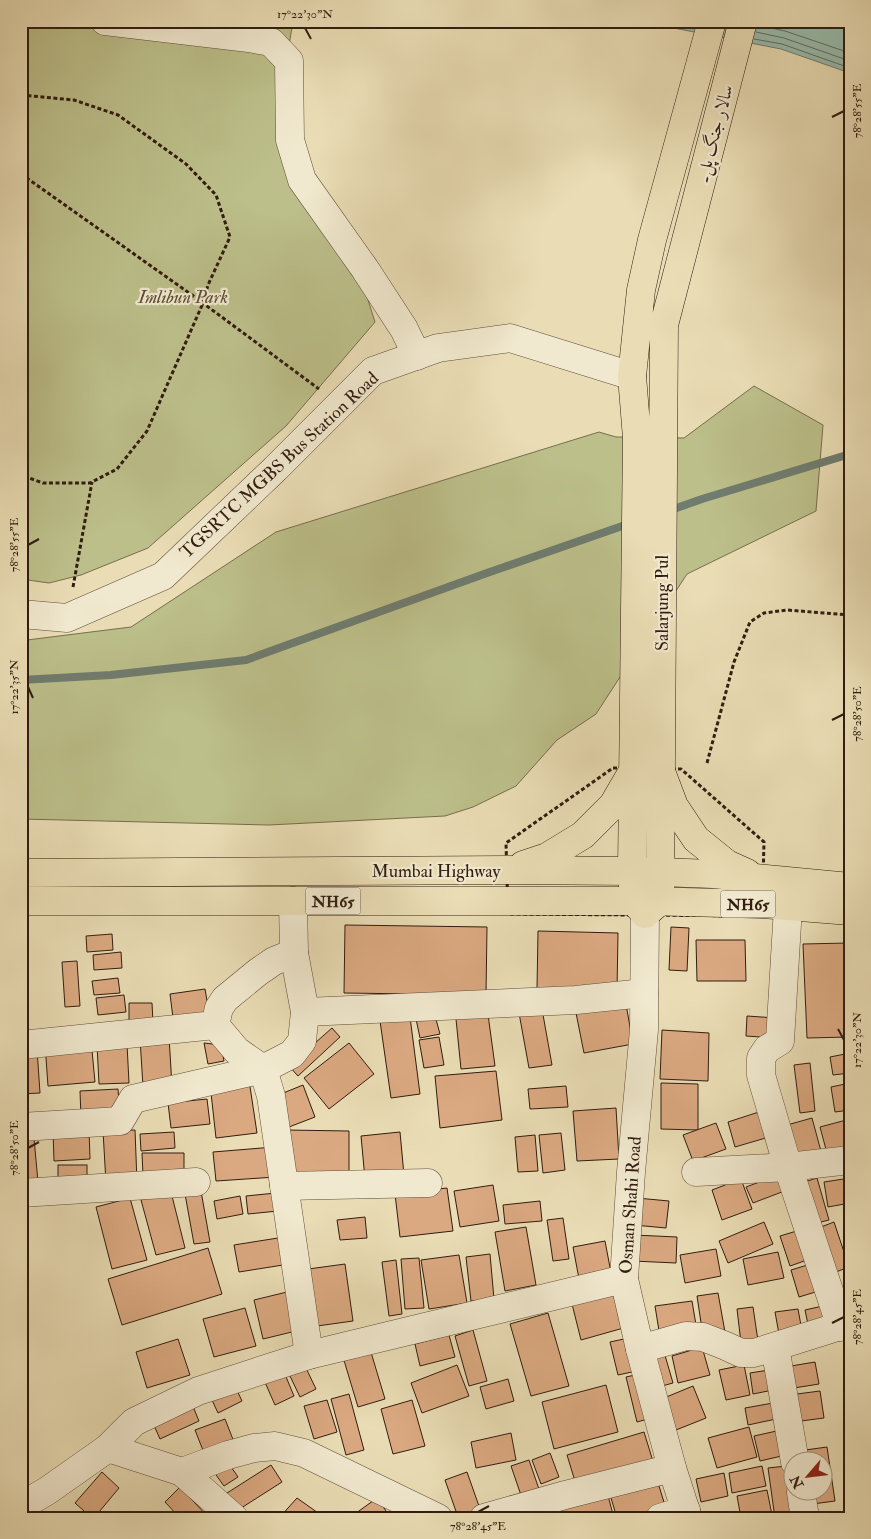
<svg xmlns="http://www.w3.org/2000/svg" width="871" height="1539" font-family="'IM FELL Double Pica',Amiri,serif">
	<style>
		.green { fill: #bcbf8a; stroke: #766e4d }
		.water { fill: #98bcae; stroke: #6f7c6f }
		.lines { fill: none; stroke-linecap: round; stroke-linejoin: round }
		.shore { stroke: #646c5f; stroke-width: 1 }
		.stream { stroke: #6f7c6f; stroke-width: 8 }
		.building { fill: #dba981; stroke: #311c10 }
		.minor-casing { stroke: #5f4c39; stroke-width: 29 }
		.major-casing { stroke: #311c10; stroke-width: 29 }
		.highway-casing { stroke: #311c10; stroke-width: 29 }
		.path { stroke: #311c10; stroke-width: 3; stroke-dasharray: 4 2.5; stroke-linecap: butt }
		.minor { stroke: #f1e9cf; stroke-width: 28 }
		.major { stroke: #eaddb5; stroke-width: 28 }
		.highway { stroke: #eaddb5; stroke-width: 28 }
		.ticks { fill: none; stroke: #311c10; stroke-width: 2 }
		.labels { text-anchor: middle; stroke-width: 4.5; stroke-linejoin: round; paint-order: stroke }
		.shield { fill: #f1e9cf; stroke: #6b5a49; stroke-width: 1 }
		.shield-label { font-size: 16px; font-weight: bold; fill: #311c10 }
		.street-label { font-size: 18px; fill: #311c10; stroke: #f1e9cf }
		.park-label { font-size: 18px; font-style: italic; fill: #5b4d35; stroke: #f1e9cf }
		.neatline { fill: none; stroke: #311c10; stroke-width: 2 }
		.ticks-label { font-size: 12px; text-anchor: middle; fill: #311c10 }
	</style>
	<rect width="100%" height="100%" fill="#eaddb5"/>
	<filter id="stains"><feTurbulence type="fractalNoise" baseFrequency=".004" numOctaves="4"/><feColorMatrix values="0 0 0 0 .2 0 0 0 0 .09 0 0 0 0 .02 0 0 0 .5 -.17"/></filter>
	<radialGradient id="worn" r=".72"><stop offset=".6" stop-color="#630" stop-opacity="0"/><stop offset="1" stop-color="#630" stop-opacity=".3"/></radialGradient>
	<!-- green -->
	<g class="green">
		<polygon points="21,21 293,21 284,76 280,134 356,262 375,322 286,426 148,548 81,575 49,583 21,579"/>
		<polygon points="754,386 823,425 816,511 687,574 596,714 557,740 516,786 473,807 445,816 269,825 21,819 21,639 27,640 131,627 276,532 599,432 616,437 684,438"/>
	</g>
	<!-- water -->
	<polygon class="water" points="638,21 850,21 850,73 781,49"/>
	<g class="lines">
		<!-- shore -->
		<g class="shore">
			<polyline points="757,25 785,31 850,53"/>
			<polyline points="756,32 784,38 850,61"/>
			<polyline points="754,39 782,44 850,68"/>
		</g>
		<!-- stream -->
		<g class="stream">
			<polyline points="668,511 702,499 850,454"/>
			<polyline points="21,680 111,675 246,660 487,573 631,523"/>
		</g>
	</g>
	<!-- building -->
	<g class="building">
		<polygon points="345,925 487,927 486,995 344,993"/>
		<polygon points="671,927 689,928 687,971 669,970"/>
		<polygon points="538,931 618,933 617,991 537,989"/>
		<polygon points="112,934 113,950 87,952 86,936"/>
		<polygon points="696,940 745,940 746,981 697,981"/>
		<polygon points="849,943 850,1037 807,1038 803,944"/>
		<polygon points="121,952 122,968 94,970 93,955"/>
		<polygon points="77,961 80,1006 65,1007 62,962"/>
		<polygon points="118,978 120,993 94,995 92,981"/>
		<polygon points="205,989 209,1012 173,1018 170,994"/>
		<polygon points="124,995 126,1012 98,1015 96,998"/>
		<polygon points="129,1003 152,1003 153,1022 129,1023"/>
		<polygon points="626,1004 633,1044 584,1053 576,1013"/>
		<polygon points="487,1007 495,1066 461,1069 455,1009"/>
		<polygon points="542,1009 552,1065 529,1068 519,1013"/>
		<polygon points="434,1012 440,1034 420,1038 415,1014"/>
		<polygon points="747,1016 776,1018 774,1038 746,1036"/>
		<polygon points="410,1017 420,1094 391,1098 380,1021"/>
		<polygon points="332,1028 340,1037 298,1076 289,1066"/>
		<polygon points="662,1030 709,1033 708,1081 660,1079"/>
		<polygon points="169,1037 172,1086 143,1087 140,1038"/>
		<polygon points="439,1037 444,1065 424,1068 419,1040"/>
		<polygon points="91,1040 95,1082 48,1086 45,1044"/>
		<polygon points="204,1043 221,1045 224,1061 208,1064"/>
		<polygon points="349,1043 374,1074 329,1109 304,1078"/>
		<polygon points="127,1044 129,1083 99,1084 97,1045"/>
		<polygon points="37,1049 40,1093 21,1094 21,1050"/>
		<polygon points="850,1053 850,1073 833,1075 830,1057"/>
		<polygon points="810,1063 815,1111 800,1113 794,1065"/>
		<polygon points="496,1071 502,1120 440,1128 435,1076"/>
		<polygon points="249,1080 257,1133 216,1138 210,1084"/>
		<polygon points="661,1083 698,1084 698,1130 661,1129"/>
		<polygon points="850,1083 850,1110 835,1112 831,1087"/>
		<polygon points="303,1085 315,1117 289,1127 276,1096"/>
		<polygon points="566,1086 568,1107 530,1109 528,1089"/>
		<polygon points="118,1089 120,1116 81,1118 80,1091"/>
		<polygon points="207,1099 210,1124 171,1128 168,1103"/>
		<polygon points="616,1108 619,1159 577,1161 573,1111"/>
		<polygon points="762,1111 769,1137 735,1147 728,1122"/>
		<polygon points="812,1118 822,1155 797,1162 787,1125"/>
		<polygon points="850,1119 850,1151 828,1157 820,1127"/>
		<polygon points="716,1123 726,1149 693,1161 683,1135"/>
		<polygon points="33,1127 38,1182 21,1184 21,1128"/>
		<polygon points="89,1130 90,1159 54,1161 53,1132"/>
		<polygon points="135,1130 137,1182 106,1183 103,1131"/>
		<polygon points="286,1130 349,1131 349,1177 286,1177"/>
		<polygon points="174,1132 175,1148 141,1151 140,1134"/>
		<polygon points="400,1132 404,1175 365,1179 361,1136"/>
		<polygon points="561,1133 565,1170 543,1173 539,1135"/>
		<polygon points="535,1135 538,1171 518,1172 515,1137"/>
		<polygon points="274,1147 276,1177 216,1181 213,1152"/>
		<polygon points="142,1153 184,1153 184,1175 143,1175"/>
		<rect x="58" y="1165" width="29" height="22"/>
		<polygon points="781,1174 787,1190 753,1203 746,1187"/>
		<polygon points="817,1178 829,1220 813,1224 801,1183"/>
		<polygon points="850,1178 850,1203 828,1207 824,1182"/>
		<polygon points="741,1179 752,1209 722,1220 712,1190"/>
		<polygon points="493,1185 499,1221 460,1227 454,1191"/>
		<polygon points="447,1188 453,1231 400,1237 395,1194"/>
		<polygon points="201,1191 210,1242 194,1244 185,1194"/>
		<polygon points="171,1192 185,1248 156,1255 141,1200"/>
		<polygon points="276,1193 278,1211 248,1214 246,1196"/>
		<polygon points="240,1196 243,1214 217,1219 214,1201"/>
		<polygon points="130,1198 147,1260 112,1269 96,1207"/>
		<polygon points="637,1198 669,1201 666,1228 634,1225"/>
		<polygon points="540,1201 542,1221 505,1224 503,1205"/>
		<polygon points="365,1217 367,1238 340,1240 337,1220"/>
		<polygon points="563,1218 569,1259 553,1261 547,1220"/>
		<polygon points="764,1222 773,1244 728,1263 719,1241"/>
		<polygon points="834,1222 849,1267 836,1272 821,1227"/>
		<polygon points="526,1227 536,1285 505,1291 495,1232"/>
		<polygon points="800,1230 810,1259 790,1266 780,1236"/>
		<polygon points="634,1235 677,1237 676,1263 633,1261"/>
		<polygon points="278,1238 283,1265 239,1272 234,1245"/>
		<polygon points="605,1241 612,1278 580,1284 573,1247"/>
		<polygon points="208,1248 222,1294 122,1325 108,1279"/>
		<polygon points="716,1249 721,1276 685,1283 680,1255"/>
		<polygon points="778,1252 784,1278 748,1285 743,1259"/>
		<polygon points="490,1254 494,1299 471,1301 466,1257"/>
		<polygon points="459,1255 467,1303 429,1309 421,1260"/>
		<polygon points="419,1258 424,1308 405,1309 401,1259"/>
		<polygon points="396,1260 402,1314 389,1316 382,1262"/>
		<polygon points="814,1263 822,1290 799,1297 791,1270"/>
		<polygon points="345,1264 353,1321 310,1327 301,1270"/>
		<polygon points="618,1291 627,1327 581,1340 572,1304"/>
		<polygon points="287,1292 296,1331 263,1339 254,1300"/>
		<polygon points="718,1293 725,1332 703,1336 697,1296"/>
		<polygon points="692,1301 697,1331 660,1337 655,1306"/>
		<polygon points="827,1305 831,1325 809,1329 805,1310"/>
		<polygon points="753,1307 758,1341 741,1343 737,1309"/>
		<polygon points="245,1308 256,1346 214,1357 203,1319"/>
		<polygon points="798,1309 802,1331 779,1334 775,1312"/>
		<polygon points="548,1313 569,1386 531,1396 510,1324"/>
		<polygon points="473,1330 487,1381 469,1386 455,1336"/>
		<polygon points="449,1335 455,1357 420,1366 415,1344"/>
		<polygon points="633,1337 641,1370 618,1375 610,1342"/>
		<polygon points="178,1339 190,1375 147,1388 136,1352"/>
		<polygon points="702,1347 710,1375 678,1383 672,1356"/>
		<polygon points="370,1349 385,1399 358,1407 343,1357"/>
		<polygon points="664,1352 673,1383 662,1386 653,1355"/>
		<polygon points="815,1362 819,1384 794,1388 791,1366"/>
		<polygon points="457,1365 469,1396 422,1413 411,1383"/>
		<polygon points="744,1365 750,1395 726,1400 719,1370"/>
		<polygon points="305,1366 316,1389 300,1397 289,1374"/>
		<polygon points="769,1370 773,1390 753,1394 750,1373"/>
		<polygon points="284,1372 294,1396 275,1405 264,1380"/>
		<polygon points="644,1373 655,1417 637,1422 626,1377"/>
		<polygon points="508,1379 514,1401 486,1409 480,1387"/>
		<polygon points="606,1385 618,1432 554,1449 542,1402"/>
		<polygon points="235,1386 242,1401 218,1413 211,1398"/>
		<polygon points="693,1386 706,1418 676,1430 664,1398"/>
		<polygon points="820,1391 824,1418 801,1421 797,1394"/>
		<polygon points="349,1394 364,1450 346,1455 331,1399"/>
		<polygon points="327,1400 337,1432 314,1439 304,1406"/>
		<polygon points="412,1400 425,1446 393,1454 381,1409"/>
		<polygon points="773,1403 776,1419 748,1425 745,1408"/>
		<polygon points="192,1404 199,1421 160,1439 152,1421"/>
		<polygon points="225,1419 234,1442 204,1453 195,1430"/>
		<polygon points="749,1427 757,1457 717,1468 708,1438"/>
		<polygon points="781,1430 786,1455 760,1461 754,1436"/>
		<polygon points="644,1432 655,1468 578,1491 567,1455"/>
		<polygon points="511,1433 516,1460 476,1468 471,1442"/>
		<polygon points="827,1447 835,1501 805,1505 803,1492 824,1492 824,1462 799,1462 798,1451"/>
		<polygon points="550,1453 559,1477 541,1484 532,1460"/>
		<polygon points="225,1458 238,1477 224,1486 211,1468"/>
		<polygon points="529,1460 542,1498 524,1504 511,1466"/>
		<polygon points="271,1465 282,1482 238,1510 227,1493"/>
		<polygon points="762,1466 766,1486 732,1493 729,1473"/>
		<polygon points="786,1466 794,1518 775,1518 768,1468"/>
		<polygon points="102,1472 119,1488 94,1518 92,1518 75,1503"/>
		<polygon points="467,1472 480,1509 458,1517 445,1480"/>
		<polygon points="655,1473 667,1512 647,1518 617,1518 608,1488"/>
		<polygon points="724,1473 728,1496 701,1502 696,1479"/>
		<polygon points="180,1487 209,1518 180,1518 165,1502"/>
		<polygon points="767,1490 772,1515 758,1518 741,1518 737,1496"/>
		<polygon points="607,1492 614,1518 557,1518 549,1503"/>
		<polygon points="297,1498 321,1515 319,1518 279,1518"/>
		<polygon points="377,1498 391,1518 354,1518 352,1516"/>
	</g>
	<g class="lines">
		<!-- minor casing -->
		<g class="minor-casing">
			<g id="minor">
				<polyline points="105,21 249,38 271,42 289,61 290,140 302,180 365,269 404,329 417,356"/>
				<polyline points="21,614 67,618 163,576 275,469 373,371 438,348 510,338 632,376"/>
				<polyline points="788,907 780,1041 767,1049 761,1058 761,1075 788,1167 841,1327"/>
				<polyline points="645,914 644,1030 631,1172 624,1279 640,1349 672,1468 688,1518"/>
				<polyline points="305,1012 576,1000 644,993"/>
				<polyline points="215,1025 237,1051 263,1069 292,1054 302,1041 305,1012 294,953 293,901"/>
				<polyline points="21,1045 215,1025 219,1008 225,999 258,972 274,961 294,953"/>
				<polyline points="21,1127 120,1121 133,1099 263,1069 271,1096 309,1355"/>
				<polyline points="696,1172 788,1167 850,1160"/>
				<polyline points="284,1186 428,1183"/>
				<polyline points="21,1193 196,1182"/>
				<polyline points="775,1347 795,1462"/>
				<polyline points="640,1349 686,1336 703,1337 726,1346 741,1353 754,1353 850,1323"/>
				<polyline points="108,1448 182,1472 234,1518"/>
				<polyline points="182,1472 228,1455 254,1448 275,1446 304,1453 438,1518"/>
				<polyline points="801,1492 805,1518"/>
				<polyline points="21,1506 47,1491 108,1448 134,1422 198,1391 309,1355 624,1279"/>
				<polyline points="484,1518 565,1495 672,1468"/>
				<polyline points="660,1518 686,1510"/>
			</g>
		</g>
		<!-- major casing -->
		<g class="major-casing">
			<polyline id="major" points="712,21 652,240 641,290 632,376 637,438 632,871 634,901 645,914 660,901 664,325 743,21"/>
		</g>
		<!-- highway casing -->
		<g class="highway-casing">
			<g id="highway">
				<polyline points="660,769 674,806 696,839 727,864 747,873"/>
				<polyline points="523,865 547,857 583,835 613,805 634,769"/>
				<polyline points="21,873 507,870 632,871 713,874 850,887"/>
				<polyline points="21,901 645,901 762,904 850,911"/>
			</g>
		</g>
		<!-- path -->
		<g class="path">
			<polyline points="21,95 74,100 118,115 186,164 216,195 230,237 208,285 203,303 147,431 117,469 90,483 43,483 21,475"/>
			<polyline points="21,174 192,295 319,389"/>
			<polyline points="73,587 92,482"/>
			<polyline points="707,763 734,662 750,622 764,613 787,610 850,615"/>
			<polygon points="613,768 681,769 764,842 762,916 508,914 506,843"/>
		</g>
		<!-- minor -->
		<use href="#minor" class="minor"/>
		<!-- major -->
		<use href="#major" class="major"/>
		<!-- highway -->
		<use href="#highway" class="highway"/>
	</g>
	<!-- ticks -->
	<path class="ticks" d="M305,28L311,39M832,117L844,111M28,545L39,539M28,687L33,698M832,720L844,714M838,1029L844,1040M28,1148L39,1142M832,1323L844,1317M478,1512L489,1506"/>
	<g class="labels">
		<!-- shield labels -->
		<g class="shield">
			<rect x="305.5" y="887.5" width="55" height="27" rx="4"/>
			<rect x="720.5" y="890.5" width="55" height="27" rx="4"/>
		</g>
		<g class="shield-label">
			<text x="333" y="907">NH65</text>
			<text x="748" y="910">NH65</text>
		</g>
		<!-- street labels -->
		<g class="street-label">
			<text transform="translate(714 134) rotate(-75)" y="6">سالار جنگ پل۔</text>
			<text transform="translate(279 465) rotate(-43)" y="6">TGSRTC MGBS Bus Station Road</text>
			<text transform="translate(662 603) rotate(-90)" y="6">Salarjung Pul</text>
			<text x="436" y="877">Mumbai Highway</text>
			<text transform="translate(630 1205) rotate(-86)" y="6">Osman Shahi Road</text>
		</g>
		<!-- park labels -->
		<g class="park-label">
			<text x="183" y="303">Imlibun Park</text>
		</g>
	</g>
	<!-- margin -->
	<rect width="871" height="1539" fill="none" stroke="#eaddb5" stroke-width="55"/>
	<!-- north arrow -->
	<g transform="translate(808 1476) rotate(242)"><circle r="24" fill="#f1e9cf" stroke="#a49783"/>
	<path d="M0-4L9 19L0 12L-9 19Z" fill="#8f2418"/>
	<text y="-8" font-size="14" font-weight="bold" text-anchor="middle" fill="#311c10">N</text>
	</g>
	<rect x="28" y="28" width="816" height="1484" class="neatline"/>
	<g class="ticks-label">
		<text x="305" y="18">17°22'30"N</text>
		<text transform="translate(857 111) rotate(-90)" y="4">78°28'55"E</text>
		<text transform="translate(14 545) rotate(-90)" y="4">78°28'55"E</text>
		<text transform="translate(14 687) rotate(-90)" y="4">17°22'35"N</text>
		<text transform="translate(857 714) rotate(-90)" y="4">78°28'50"E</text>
		<text transform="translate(857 1040) rotate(-90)" y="4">17°22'30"N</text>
		<text transform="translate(14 1148) rotate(-90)" y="4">78°28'50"E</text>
		<text transform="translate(857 1317) rotate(-90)" y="4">78°28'45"E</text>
		<text x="478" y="1530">78°28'45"E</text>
	</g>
	<rect width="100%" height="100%" filter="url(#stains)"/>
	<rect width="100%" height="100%" fill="url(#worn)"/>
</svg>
